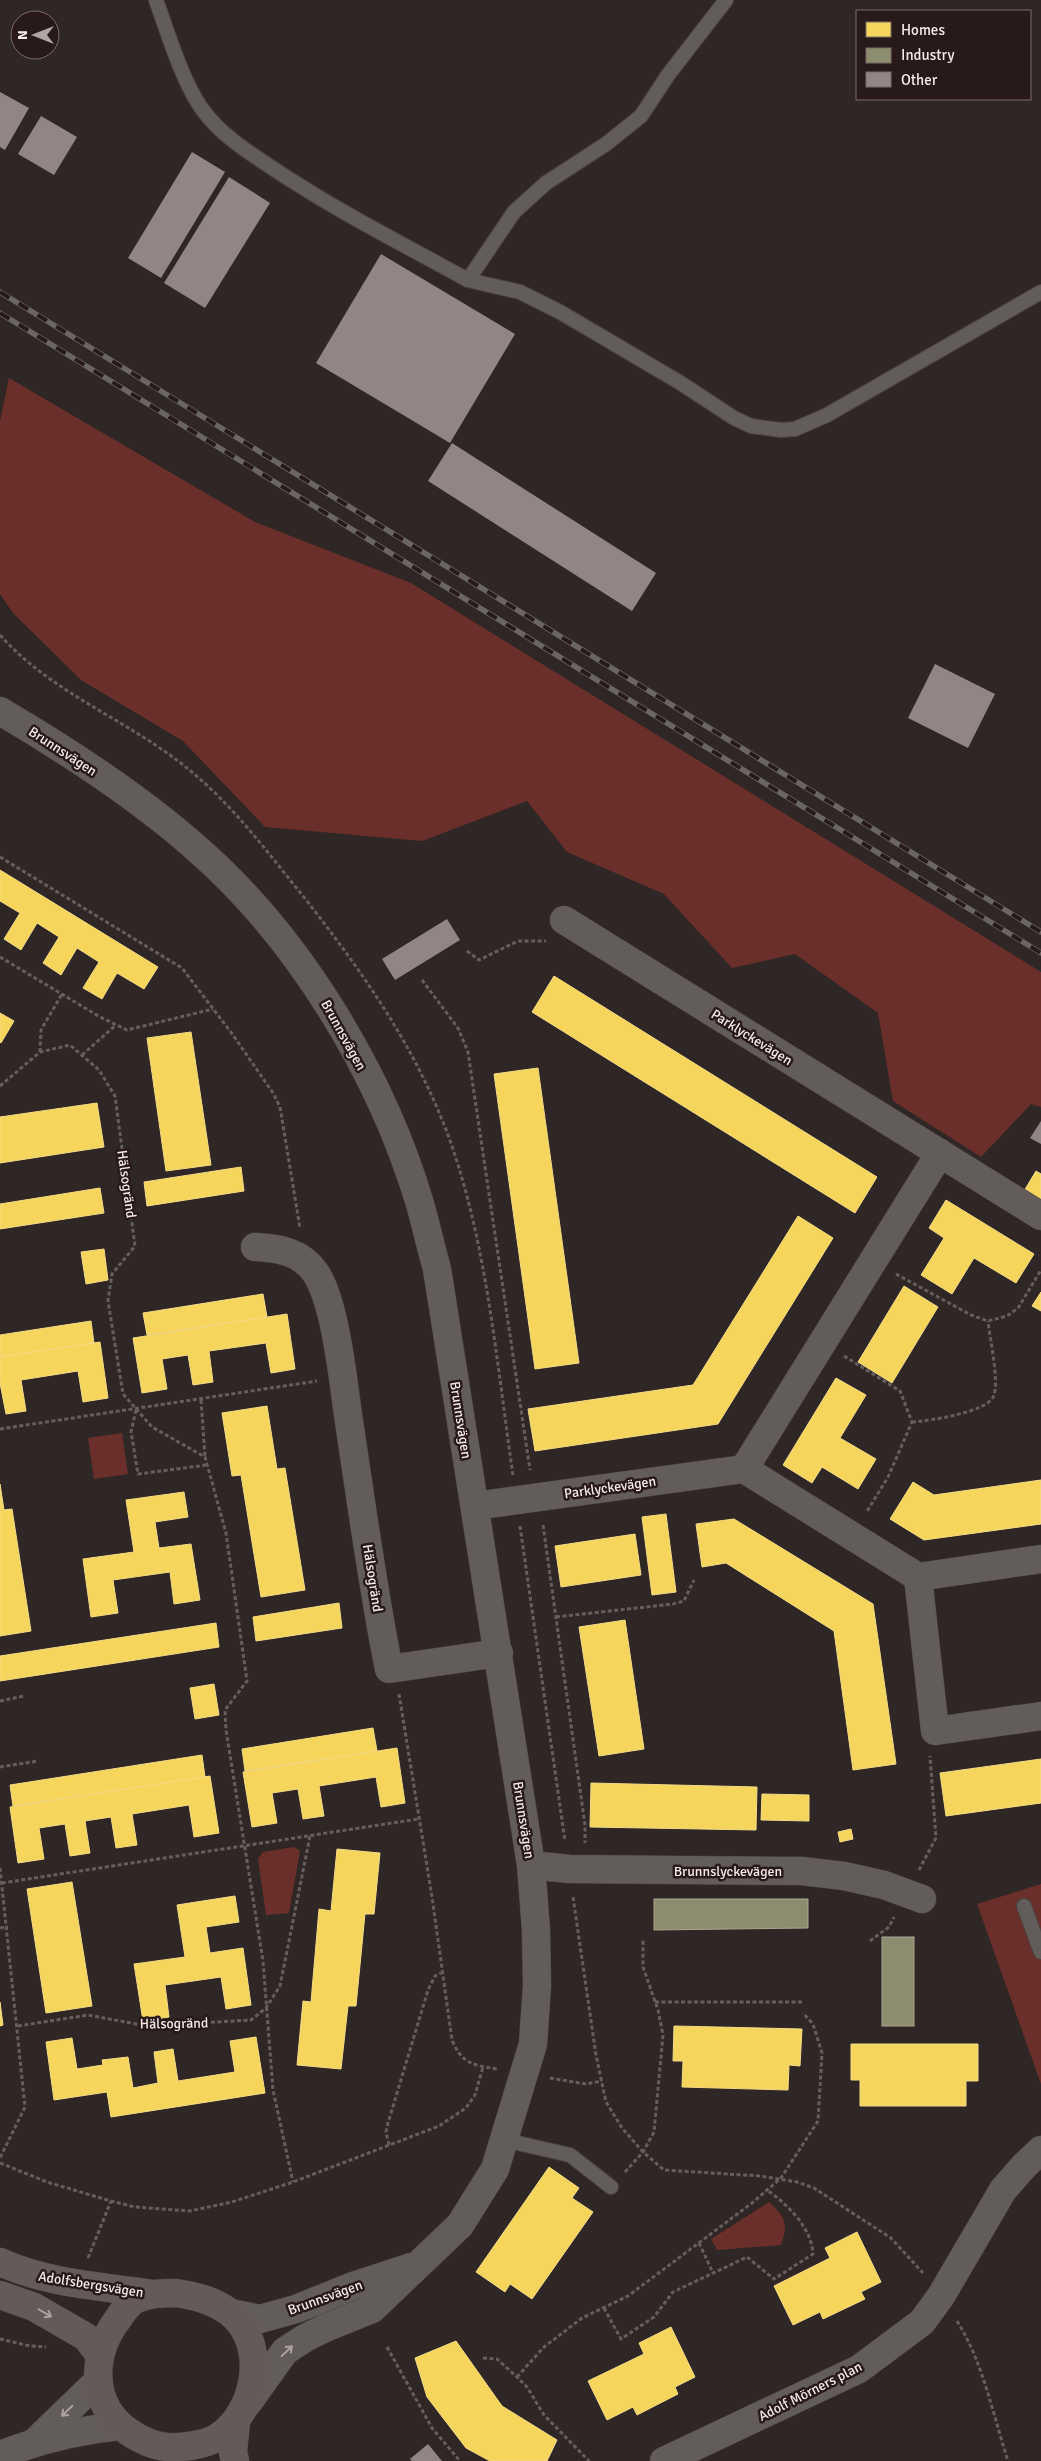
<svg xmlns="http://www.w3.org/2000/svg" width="1041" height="2461" font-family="Signika,sans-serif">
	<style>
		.green { fill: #6b2f2b }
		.homes { fill: #f6d55c; stroke: #f5db86 }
		.industry { fill: #8c8c6e; stroke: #aba893 }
		.building { fill: #918684 }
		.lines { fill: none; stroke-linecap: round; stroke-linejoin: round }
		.service-casing { stroke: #4a4443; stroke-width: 16 }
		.minor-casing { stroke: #4a4443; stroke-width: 29 }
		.tertiary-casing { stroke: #4a4443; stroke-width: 29 }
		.secondary-casing { stroke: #4a4443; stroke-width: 29 }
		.path { stroke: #645f5e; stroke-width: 3; stroke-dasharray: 4 2.5; stroke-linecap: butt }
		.service { stroke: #625c5b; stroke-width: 14 }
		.minor { stroke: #625c5b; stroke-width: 28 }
		.tertiary { stroke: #625c5b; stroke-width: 28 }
		.secondary { stroke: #645a5a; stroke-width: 28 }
		.rail-casing { stroke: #6b6666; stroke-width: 5.5 }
		.rail { stroke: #281a19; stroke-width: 4; stroke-dasharray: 11; stroke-linecap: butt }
		.oneway { stroke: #aca2a2 }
		.oneway2 { stroke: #aba3a2 }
		.labels { text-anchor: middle; stroke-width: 5; stroke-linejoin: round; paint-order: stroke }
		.street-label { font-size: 14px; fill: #f4eae9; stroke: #281a19 }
	</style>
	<rect width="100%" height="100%" fill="#2e2726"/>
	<!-- green -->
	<g class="green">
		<polygon points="9,378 255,522 411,583 1041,972 1041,1107 1031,1104 981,1157 893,1101 878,1013 795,954 732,968 664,894 567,852 527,801 422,841 265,827 183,741 81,680 13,613 0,594 0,421"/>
		<polygon points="122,1433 128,1474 94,1479 88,1438"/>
		<polygon points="294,1847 300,1851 289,1913 266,1915 258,1859 263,1852"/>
		<polygon points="1041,1884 1041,2084 977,1904"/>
		<path d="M769,2202C785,2217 789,2223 781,2245L717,2250L711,2239Z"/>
	</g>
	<!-- homes -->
	<g class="homes">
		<polygon points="0,870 158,967 144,989 117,973 102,999 83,988 99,962 77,948 61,975 43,963 59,937 37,923 21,950 4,939 20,913 0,901"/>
		<polygon points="554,976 877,1177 855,1213 532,1012"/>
		<polygon points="0,1013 14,1021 1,1043 0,1042"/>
		<polygon points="191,1032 211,1165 166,1171 147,1038"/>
		<polygon points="538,1068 579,1363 535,1369 494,1074"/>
		<polygon points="97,1103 104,1147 0,1163 0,1117"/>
		<polygon points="241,1167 244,1191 147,1206 144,1182"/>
		<polygon points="1036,1171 1041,1174 1041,1202 1024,1191"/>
		<polygon points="100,1188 104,1213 0,1229 0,1204"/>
		<polygon points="946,1200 1034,1254 1016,1283 974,1258 952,1294 921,1275 944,1238 929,1228"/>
		<polygon points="798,1216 833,1238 718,1424 535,1451 528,1409 693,1385"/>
		<polygon points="104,1249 108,1280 86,1284 81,1252"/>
		<polygon points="904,1286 938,1307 892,1383 858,1362"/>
		<polygon points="1041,1292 1041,1311 1032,1306"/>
		<polygon points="263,1294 267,1317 147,1335 143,1313"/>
		<polygon points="287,1314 295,1369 271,1373 266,1343 209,1351 213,1382 193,1385 188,1355 162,1359 167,1389 142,1393 133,1338"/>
		<polygon points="91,1321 94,1343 0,1357 0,1335"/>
		<polygon points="100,1342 108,1398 83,1402 78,1371 21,1380 26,1411 6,1414 0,1383 0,1357"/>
		<polygon points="836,1378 866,1395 840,1438 876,1459 858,1489 822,1467 812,1483 783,1465"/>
		<polygon points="267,1406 277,1469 285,1468 305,1590 261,1597 241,1475 232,1476 222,1413"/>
		<polygon points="1041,1480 1041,1524 924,1540 890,1519 913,1482 934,1495"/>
		<polygon points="0,1484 4,1510 12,1509 31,1631 0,1636"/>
		<polygon points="184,1492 188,1517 155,1522 159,1548 191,1544 200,1600 174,1604 170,1572 113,1580 118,1613 91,1617 83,1559 134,1552 126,1500"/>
		<polygon points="666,1514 676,1592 652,1595 642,1517"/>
		<polygon points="734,1519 873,1604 896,1764 853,1770 834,1631 726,1563 702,1567 696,1524"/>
		<polygon points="635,1534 641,1575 561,1587 555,1546"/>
		<polygon points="339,1603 342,1628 256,1641 253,1617"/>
		<polygon points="625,1620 644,1749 599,1756 579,1627"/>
		<polygon points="216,1623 219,1647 0,1681 0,1656"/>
		<polygon points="214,1684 219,1715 195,1719 190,1688"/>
		<polygon points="373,1728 377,1751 245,1771 242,1749"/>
		<polygon points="397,1748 405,1803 381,1807 376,1777 319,1786 324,1816 303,1819 298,1789 272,1793 277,1823 252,1827 243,1772"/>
		<polygon points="202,1755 205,1777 13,1806 10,1785"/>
		<polygon points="1041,1759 1041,1803 946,1816 940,1773"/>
		<polygon points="210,1776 219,1833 194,1837 189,1805 132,1814 137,1845 116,1848 111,1817 85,1821 90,1853 70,1856 65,1824 39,1828 44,1859 18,1863 10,1807"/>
		<polygon points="591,1783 757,1787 756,1830 590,1827"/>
		<polygon points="762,1794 809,1795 809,1821 761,1820"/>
		<polygon points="851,1829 853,1839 840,1842 838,1832"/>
		<polygon points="337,1849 380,1853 374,1914 365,1914 356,2006 348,2006 341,2069 297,2065 303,2001 311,2002 319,1909 331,1911"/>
		<polygon points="72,1882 92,2006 46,2013 27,1889"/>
		<polygon points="235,1896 239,1922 206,1927 210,1953 243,1948 251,2005 226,2009 221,1977 165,1985 169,2017 143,2021 134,1964 185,1957 177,1905"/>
		<polygon points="0,2002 3,2025 0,2026"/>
		<polygon points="674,2026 802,2029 800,2066 789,2065 788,2090 682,2087 683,2061 673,2061"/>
		<polygon points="256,2037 265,2093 111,2117 107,2092 54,2100 46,2042 72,2038 77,2069 103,2065 102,2060 128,2057 133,2088 158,2083 154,2052 173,2049 178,2081 235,2072 230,2041"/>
		<polygon points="851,2044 978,2044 978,2081 966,2081 966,2106 860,2106 860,2080 851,2080"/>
		<polygon points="549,2167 579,2188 572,2198 593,2212 532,2299 510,2284 505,2292 476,2272"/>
		<polygon points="857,2232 881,2282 861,2292 865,2299 823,2319 820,2312 793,2325 774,2286 830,2258 825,2248"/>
		<polygon points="671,2327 695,2377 675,2387 678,2394 637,2415 633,2407 607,2420 588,2381 644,2354 639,2343"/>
		<polygon points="456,2341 502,2406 557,2440 547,2461 490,2461 466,2448 427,2397 415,2358"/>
	</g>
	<!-- industry -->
	<g class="industry">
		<polygon points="654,1899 808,1899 808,1928 654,1930"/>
		<rect x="882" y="1937" width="32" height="89"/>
	</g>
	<!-- building -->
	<g class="building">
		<polygon points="0,92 29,108 5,150 0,147"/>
		<polygon points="41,116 77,137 54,175 18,154"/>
		<polygon points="192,152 225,172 161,278 128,258"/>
		<polygon points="229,177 270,203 205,308 164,283"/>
		<polygon points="381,254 515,334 450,443 316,363"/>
		<polygon points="452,443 656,573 632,611 428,481"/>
		<polygon points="935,664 995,694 968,748 908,718"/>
		<polygon points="447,919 460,940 395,980 382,959"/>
		<polygon points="1041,1121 1041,1144 1030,1138"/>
		<polygon points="428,2444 442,2461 412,2461 410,2459"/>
	</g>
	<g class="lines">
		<!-- service casing -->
		<g class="service-casing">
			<g id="service">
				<path d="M156,0C168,33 182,81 202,109C223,138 253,155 283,175C343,214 406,246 468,280L514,212L546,183L606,144L641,116L668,75L726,0"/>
				<polyline points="468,280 520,292 560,312 679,382 734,418 751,426 781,430 795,429 827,415 1041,292"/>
				<polyline points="1024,1906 1041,1952"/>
				<polyline points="504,2140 570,2155 611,2187"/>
			</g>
		</g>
		<!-- minor casing -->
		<g class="minor-casing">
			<g id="minor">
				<polyline points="564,920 1041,1216"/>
				<path d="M255,1247C279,1248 301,1252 315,1272C335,1300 343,1379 348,1415C361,1500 372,1585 389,1669L499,1653"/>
				<polyline points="744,1469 940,1153"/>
				<polyline points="475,1506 744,1469 918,1577 1041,1559"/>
				<polyline points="918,1577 935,1731 1041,1716"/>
				<polyline points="531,1865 569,1869 802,1871 844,1876 884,1885 922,1899"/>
				<polyline points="36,2441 98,2381"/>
				<path d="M0,2455C39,2440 78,2430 120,2426"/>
				<polyline points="664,2461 859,2369 922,2322 941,2296 1003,2190 1024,2166 1041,2150"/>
			</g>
		</g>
		<!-- tertiary casing -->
		<g class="tertiary-casing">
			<g id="tertiary">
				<path d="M0,711C68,751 136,795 195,847C298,936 381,1073 420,1204C426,1225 431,1248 437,1269L531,1865L536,1930L537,1986L533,2044L495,2169L460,2225L372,2309L325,2328L305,2338L285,2351L247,2404"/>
				<polyline points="231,2313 260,2319 296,2309 353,2286 411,2267"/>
			</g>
		</g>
		<!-- secondary casing -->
		<g class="secondary-casing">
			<g id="secondary">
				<path d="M0,2262C48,2284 102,2286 153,2294"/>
				<path d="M176,2293C195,2296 213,2300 229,2312C269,2342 257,2412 218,2437C205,2445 182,2448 167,2447C154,2446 139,2439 129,2432C89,2405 91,2354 118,2319C123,2311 130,2301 139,2298C151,2293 164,2293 176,2293Z"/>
				<polyline points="0,2295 34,2307 86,2337 99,2354"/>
				<polyline points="235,2461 233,2452 236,2422"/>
			</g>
		</g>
		<!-- path -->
		<g class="path">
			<path d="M0,635C53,695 132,721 193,773C236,809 268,853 303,896C365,975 420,1053 453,1149C488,1254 497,1366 513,1475"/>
			<polyline points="0,857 182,968 233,1035 273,1093 280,1107 300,1228"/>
			<polyline points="467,951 479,960 518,941 546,941"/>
			<polyline points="0,957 100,1017 127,1030 213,1009"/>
			<polyline points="422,980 458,1028 468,1052 530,1470"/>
			<polyline points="40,1052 41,1030 62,994"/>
			<polyline points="82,1055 116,1025"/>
			<polyline points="0,1086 40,1052 70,1045 99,1070 115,1096 135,1246 112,1274 108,1301 123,1394 152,1427 205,1457 226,1533 247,1681 225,1710 226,1730 263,1961 273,2090 293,2182"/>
			<polyline points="896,1274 971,1315 988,1321 1007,1316 1018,1308 1041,1270"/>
			<polyline points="844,1356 900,1391 912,1422 888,1477 866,1513"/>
			<polyline points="201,1400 205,1456"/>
			<polyline points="136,1410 131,1432 138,1474 207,1465"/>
			<path d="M912,1422C928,1421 990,1412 994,1395C999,1379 990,1340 988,1321"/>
			<polyline points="0,1429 317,1381"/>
			<polyline points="543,1525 585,1825 585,1843"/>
			<polyline points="520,1526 565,1841"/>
			<polyline points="556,1617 673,1604 684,1601 694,1580"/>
			<path d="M399,1694L432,1897L452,2040C462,2064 473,2065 497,2069"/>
			<polyline points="0,1701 24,1696"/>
			<polyline points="0,1767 38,1761"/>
			<polyline points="0,1868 25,2107 0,2158"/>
			<polyline points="919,1870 936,1838 930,1756"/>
			<polyline points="2,1883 418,1819"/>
			<polyline points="573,1897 596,2055 606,2102 622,2128 643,2152 664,2170 760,2176 797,2182 814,2188 891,2238 923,2273"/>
			<polyline points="0,1928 8,1927"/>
			<polyline points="870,1941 889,1927 894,1917"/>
			<polyline points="655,2002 803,2002"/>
			<polyline points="18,2026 88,2015 147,2026 251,2020 266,2008 280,1986 310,1836"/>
			<polyline points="550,2078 586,2084 602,2081"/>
			<polyline points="389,2145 386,2132 388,2123 428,1990 435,1976 441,1973"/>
			<polyline points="0,2163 47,2182 111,2201 135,2207 190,2211 232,2202 293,2182 439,2126 466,2108 475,2095 483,2067"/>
			<polyline points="625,2172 643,2152 654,2132 663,2035 658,2010 643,1967 643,1939"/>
			<polyline points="699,2243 713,2273"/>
			<polyline points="88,2258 111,2201"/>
			<path d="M604,2308L621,2339L654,2317L673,2292L747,2257L774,2279L813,2254C812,2228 787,2204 767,2190"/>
			<path d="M957,2321C983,2362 993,2415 1008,2461"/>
			<polyline points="0,2339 30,2346 46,2347"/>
			<polyline points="387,2347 432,2428 460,2461"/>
			<polyline points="483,2358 497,2359 517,2377 527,2387 544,2415 589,2461"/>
			<polyline points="517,2377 544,2347 582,2318 628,2296 752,2203 781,2178 818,2121 822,2053 813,2024 803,2013"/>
		</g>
		<!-- service -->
		<use href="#service" class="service"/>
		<!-- minor -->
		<use href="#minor" class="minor"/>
		<!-- tertiary -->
		<use href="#tertiary" class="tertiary"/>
		<!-- secondary -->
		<use href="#secondary" class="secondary"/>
		<!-- rail casing -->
		<g class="rail-casing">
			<g id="rail">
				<polyline points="0,292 1041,932"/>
				<polyline points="0,313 1041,953"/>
			</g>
		</g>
		<!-- rail -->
		<use href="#rail" class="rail"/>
	</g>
	<!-- one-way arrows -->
	<defs><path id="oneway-shaft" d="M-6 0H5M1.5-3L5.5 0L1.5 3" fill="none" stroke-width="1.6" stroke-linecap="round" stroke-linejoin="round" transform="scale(1.25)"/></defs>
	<use class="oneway" href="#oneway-shaft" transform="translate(45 2313) rotate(30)"/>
	<g class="oneway2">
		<use href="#oneway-shaft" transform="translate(287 2351) rotate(-43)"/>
		<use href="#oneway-shaft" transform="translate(67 2411) rotate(136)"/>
	</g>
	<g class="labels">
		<!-- street labels -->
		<g class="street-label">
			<text transform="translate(63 751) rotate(33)" y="5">Brunnsvägen</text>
			<text transform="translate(344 1035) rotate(61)" y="5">Brunnsvägen</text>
			<text transform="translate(752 1037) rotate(32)" y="5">Parklyckevägen</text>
			<text transform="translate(127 1184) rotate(82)" y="5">Hälsogränd</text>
			<text transform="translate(461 1420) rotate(81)" y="5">Brunnsvägen</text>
			<text transform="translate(610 1487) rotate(-8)" y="5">Parklyckevägen</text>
			<text transform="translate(373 1578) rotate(81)" y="5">Hälsogränd</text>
			<text transform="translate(524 1820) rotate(81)" y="5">Brunnsvägen</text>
			<text x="728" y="1876">Brunnslyckevägen</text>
			<text transform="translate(174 2023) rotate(-1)" y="5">Hälsogränd</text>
			<text transform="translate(91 2284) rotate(9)" y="5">Adolfsbergsvägen</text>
			<text transform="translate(325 2297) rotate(-20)" y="5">Brunnsvägen</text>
			<text transform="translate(810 2391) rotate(-27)" y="5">Adolf Mörners plan</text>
		</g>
	</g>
	<!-- legend -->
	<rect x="856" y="10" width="175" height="90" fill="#281a19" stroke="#7a6d6c"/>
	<rect x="866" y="22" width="25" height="15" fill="#f6d55c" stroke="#7a6d6c"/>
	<text x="901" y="35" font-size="15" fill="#f4eae9">Homes</text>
	<rect x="866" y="48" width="25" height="15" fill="#8c8c6e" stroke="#7a6d6c"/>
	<text x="901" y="60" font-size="15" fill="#f4eae9">Industry</text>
	<rect x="866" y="72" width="25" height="15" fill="#918684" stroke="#7a6d6c"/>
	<text x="901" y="85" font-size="15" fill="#f4eae9">Other</text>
	<!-- north arrow -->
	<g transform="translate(35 35) rotate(270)"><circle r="24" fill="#281a19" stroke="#7a6d6c"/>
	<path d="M0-4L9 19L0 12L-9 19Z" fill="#afa6a5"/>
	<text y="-8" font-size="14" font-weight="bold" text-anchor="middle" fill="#f4eae9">N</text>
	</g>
</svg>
